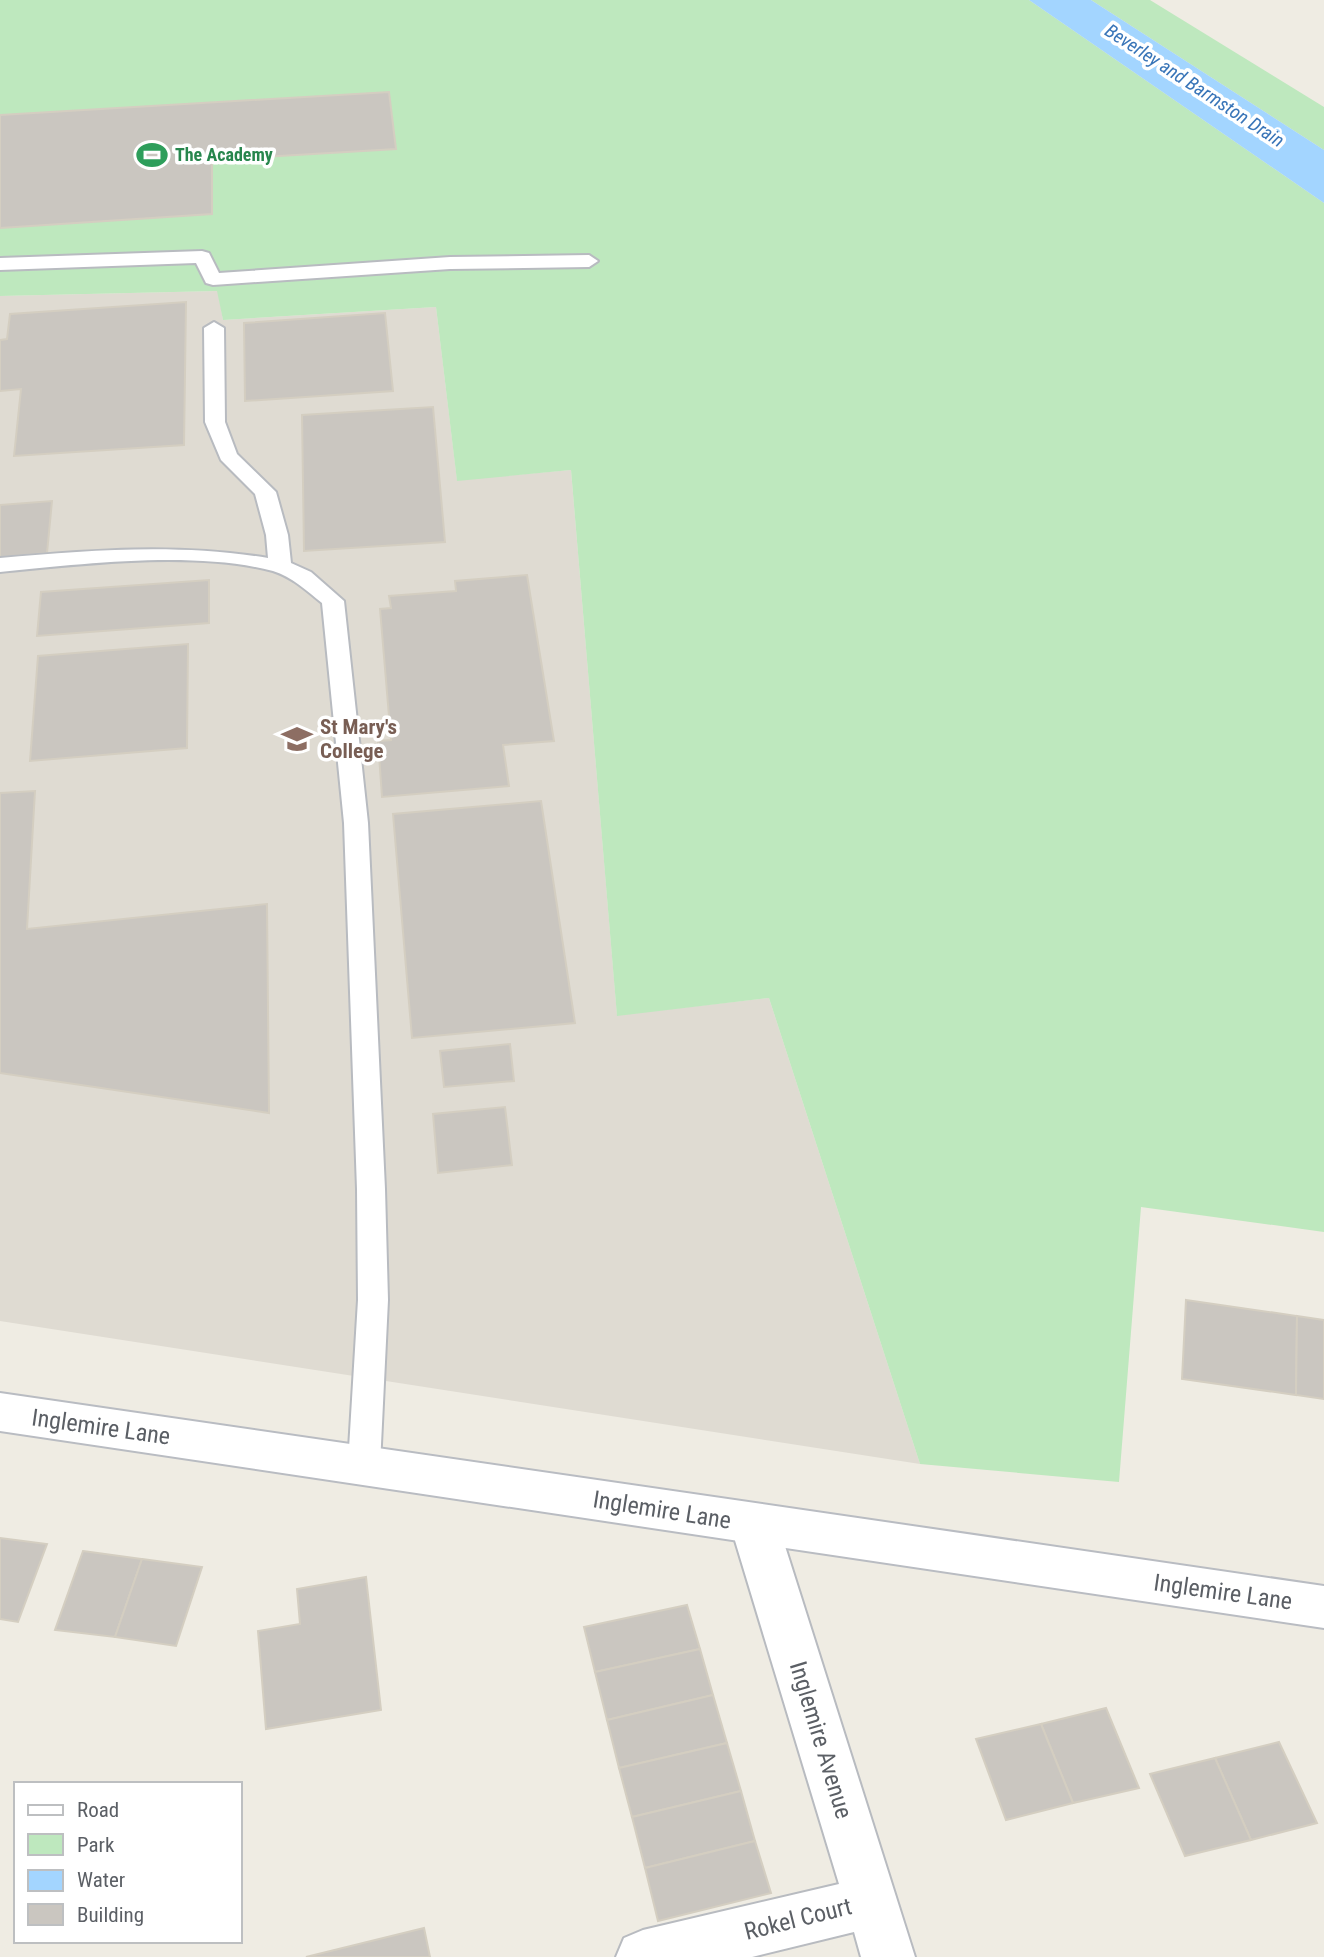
<svg xmlns="http://www.w3.org/2000/svg" width="1324" height="1957" font-family="'Roboto Condensed',sans-serif">
	<style>
		.education { fill: #dfdbd2 }
		.green { fill: #bee8be }
		.water { fill: #a3d5ff }
		.building { fill: #cac6c0; stroke: #d4cec1; stroke-width: 2 }
		.lines { fill: none; stroke-linecap: round; stroke-linejoin: round }
		.lane-casing { stroke: #b8bbc0; stroke-width: 4 }
		.street-casing { stroke: #b8bbc0; stroke-width: 4 }
		.secondary-casing { stroke: #b9bcc2; stroke-width: 4 }
		.lane { fill: #fff; fill-rule: evenodd }
		.street { fill: #fff; fill-rule: evenodd }
		.secondary { fill: #fff; fill-rule: evenodd }
		.labels { text-anchor: middle; stroke-width: 7; stroke-linejoin: round; paint-order: stroke }
		.far-leisure-label { font-size: 18px; font-weight: bold; fill: #27864d; stroke: #fff; text-anchor: start }
		.far-water-label { font-size: 19px; font-style: italic; fill: #3975b8; stroke: #fff }
		.education-label { font-size: 21px; font-weight: bold; fill: #785e54; stroke: #fff; text-anchor: start }
		.near-street-label { font-size: 24px; fill: #5b5f65; stroke: #fff }
	</style>
	<rect width="100%" height="100%" fill="#efece3"/>
	<!-- education -->
	<polygon class="education" points="218,291 223,320 436,307 457,480 571,470 617,1015 769,998 920,1464 0,1321 0,296"/>
	<!-- green -->
	<g class="green">
		<polygon points="0,0 1029,0 1324,203 1324,1232 1141,1207 1119,1482 920,1464 769,998 617,1016 571,470 457,481 436,307 223,320 217,291 0,296"/>
		<polygon points="1091,0 1150,0 1324,107 1324,150"/>
	</g>
	<!-- water -->
	<polygon class="water" points="1029,0 1091,0 1324,150 1324,203"/>
	<!-- building -->
	<g class="building">
		<polygon points="389,92 396,149 212,160 212,214 0,228 0,115"/>
		<polygon points="186,302 184,445 14,456 21,389 0,391 0,340 7,339 10,314"/>
		<polygon points="385,313 393,391 245,401 244,323"/>
		<polygon points="433,407 445,542 304,551 302,415"/>
		<polygon points="52,501 47,553 0,557 0,505"/>
		<polygon points="527,575 554,741 503,745 509,786 382,797 378,741 391,740 380,609 391,608 389,596 456,591 455,581"/>
		<polygon points="209,580 209,623 37,636 41,592"/>
		<polygon points="188,644 187,748 30,761 38,656"/>
		<polygon points="35,791 27,929 267,904 269,1113 0,1073 0,793"/>
		<polygon points="541,801 575,1023 412,1038 393,814"/>
		<polygon points="510,1044 514,1081 444,1087 440,1051"/>
		<polygon points="505,1107 512,1165 438,1173 433,1114"/>
		<polygon points="1186,1300 1297,1316 1296,1395 1182,1379"/>
		<polygon points="1297,1316 1324,1320 1324,1399 1296,1395"/>
		<polygon points="0,1538 47,1544 18,1622 0,1619"/>
		<polygon points="83,1551 142,1559 115,1637 55,1630"/>
		<polygon points="142,1559 202,1567 176,1646 115,1637"/>
		<polygon points="366,1577 381,1710 266,1729 258,1631 300,1624 297,1589"/>
		<polygon points="687,1605 700,1649 595,1672 584,1627"/>
		<polygon points="700,1649 713,1695 607,1720 595,1672"/>
		<polygon points="713,1695 727,1743 619,1768 607,1720"/>
		<polygon points="1106,1708 1139,1788 1073,1803 1041,1724"/>
		<polygon points="1041,1724 1073,1803 1006,1820 976,1739"/>
		<polygon points="1279,1742 1317,1823 1251,1840 1215,1758"/>
		<polygon points="727,1743 741,1791 632,1817 619,1768"/>
		<polygon points="1215,1758 1251,1840 1185,1856 1150,1774"/>
		<polygon points="741,1791 755,1841 645,1868 632,1817"/>
		<polygon points="755,1841 771,1893 658,1921 645,1868"/>
		<polygon points="424,1928 430,1957 306,1957"/>
	</g>
	<g class="lines">
		<!-- lane casing -->
		<g class="lane-casing">
			<g id="lane">
				<polygon points="202,251 209,253 219,273 450,257 589,255 598,261 589,267 450,269 213,285 206,283 196,263 0,270 0,258"/>
				<path d="M214,322L224,328L225,422L237,454L276,492L288,535L291,563L311,572L344,601L368,823L385,1189L388,1300L380,1465L375,1474L364,1478L353,1474L348,1465L358,1300L357,1189L344,823L322,603C307,591 292,577 273,571C193,550 82,564 0,572V558C90,550 178,543 268,558L266,535L255,494L221,460L205,422L204,328Z"/>
			</g>
		</g>
		<!-- street casing -->
		<g class="street-casing">
			<polygon id="street" points="754,1504 771,1510 778,1524 915,1957 861,1957 854,1932 752,1957 616,1957 624,1938 643,1930 839,1884 730,1524 737,1510"/>
		</g>
		<!-- secondary casing -->
		<g class="secondary-casing">
			<polygon id="secondary" points="0,1393 1324,1586 1324,1628 0,1431"/>
		</g>
		<!-- lane -->
		<use href="#lane" class="lane"/>
		<!-- street -->
		<use href="#street" class="street"/>
		<!-- secondary -->
		<use href="#secondary" class="secondary"/>
	</g>
	<!-- icons -->
	<defs>
		<g id="stadium-bare" transform="scale(2.415)"><path d="M0-5a6.5 5 0 1 0 0 10a6.5 5 0 1 0 0-10ZM-3.5-1.8h7v3.6h-7Z" fill="#2e9e5b" stroke="#fff" stroke-width="2.5" paint-order="stroke"/></g>
		<g id="school-bare" transform="scale(2.415)"><path d="M0-5L7-2L0 1L-7-2ZM-4 1L0 2.5L4 1V4Q0 6-4 4Z" fill="#8d6e63" stroke="#fff" stroke-width="2.5" paint-order="stroke"/></g>
	</defs>
	<g fill-rule="evenodd">
		<use href="#stadium-bare" x="152" y="155"/>
		<use href="#school-bare" x="297" y="739"/>
	</g>
	<g class="labels">
		<!-- far-leisure labels -->
		<g class="far-leisure-label">
			<text x="175" y="161">The Academy</text>
		</g>
		<!-- far-water labels -->
		<g class="far-water-label">
			<text transform="translate(1195 85) rotate(33)" y="7">Beverley and Barmston Drain</text>
		</g>
		<!-- education labels -->
		<g class="education-label">
			<text x="320" y="734">St Mary's<tspan x="320" dy="24">College</tspan></text>
		</g>
		<!-- near-street labels -->
		<g class="near-street-label">
			<text transform="translate(101 1427) rotate(8)" y="8">Inglemire Lane</text>
			<text transform="translate(662 1510) rotate(9)" y="8">Inglemire Lane</text>
			<text transform="translate(1223 1592) rotate(8)" y="8">Inglemire Lane</text>
			<text transform="translate(821 1740) rotate(73)" y="8">Inglemire Avenue</text>
			<text transform="translate(798 1919) rotate(-14)" y="8">Rokel Court</text>
		</g>
	</g>
	<!-- legend -->
	<rect x="14" y="1782" width="228" height="161" fill="#ffffff" stroke="#bdbfc1" stroke-width="2"/>
	<rect x="28" y="1805" width="35" height="10" fill="#ffffff" stroke="#bdbfc1" stroke-width="2"/>
	<text x="77" y="1817" font-size="21" fill="#5b5f65">Road</text>
	<rect x="28" y="1834" width="35" height="21" fill="#bee8be" stroke="#bdbfc1" stroke-width="2"/>
	<text x="77" y="1852" font-size="21" fill="#5b5f65">Park</text>
	<rect x="28" y="1870" width="35" height="21" fill="#a3d5ff" stroke="#bdbfc1" stroke-width="2"/>
	<text x="77" y="1887" font-size="21" fill="#5b5f65">Water</text>
	<rect x="28" y="1904" width="35" height="21" fill="#cac6c0" stroke="#bdbfc1" stroke-width="2"/>
	<text x="77" y="1922" font-size="21" fill="#5b5f65">Building</text>
</svg>
